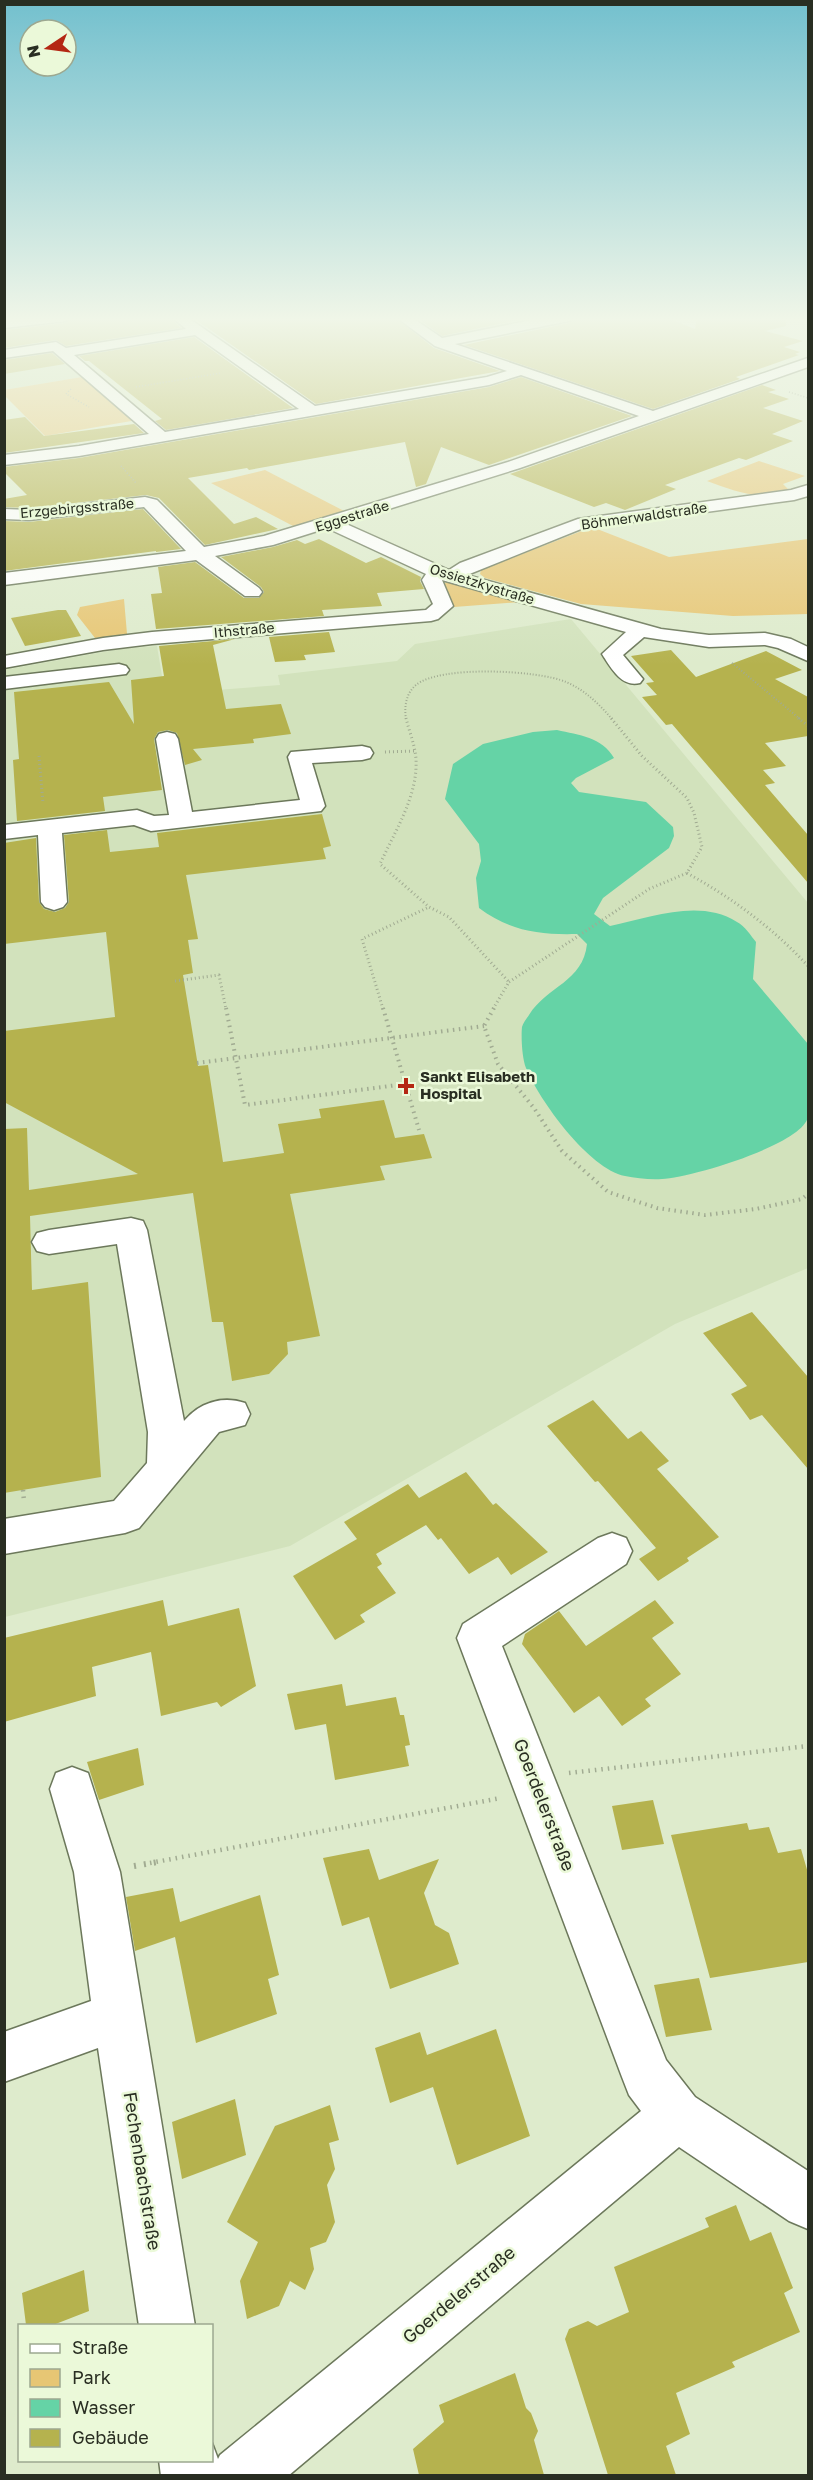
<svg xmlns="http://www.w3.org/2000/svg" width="813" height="2480" font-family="'Golos Text',sans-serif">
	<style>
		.built { fill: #d2e2bc }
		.green { fill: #e7c674 }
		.water { fill: #65d3a6 }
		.building { fill: #b5b24e }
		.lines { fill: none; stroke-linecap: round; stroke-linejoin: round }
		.minor-casing { stroke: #6c785b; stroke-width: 3 }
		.path-far5 { stroke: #a1ab92; stroke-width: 1.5; stroke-dasharray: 1 2; stroke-linecap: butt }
		.path-far4 { stroke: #a1ab92; stroke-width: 2; stroke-dasharray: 1 2; stroke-linecap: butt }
		.path-far3 { stroke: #a1ab92; stroke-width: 3; stroke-dasharray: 1 3; stroke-linecap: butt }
		.path-far2 { stroke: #a1ab92; stroke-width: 4; stroke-dasharray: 1.5 4.5; stroke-linecap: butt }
		.path-far1 { stroke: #a1ab92; stroke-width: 4.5; stroke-dasharray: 1.5 5; stroke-linecap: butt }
		.path { stroke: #a1ab92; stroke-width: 6; stroke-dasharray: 2 8; stroke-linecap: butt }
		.minor { fill: #fff; fill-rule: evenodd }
		.poi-dot { fill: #b42713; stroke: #ebf9d9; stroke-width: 2 }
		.labels { text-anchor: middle; stroke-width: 5; stroke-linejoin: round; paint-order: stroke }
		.far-street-label { font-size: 14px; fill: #292e22; stroke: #ebf9d9 }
		.poi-label { font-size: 15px; font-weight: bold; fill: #292e22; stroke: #ebf9d9; text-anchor: start }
		.near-street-label { font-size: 18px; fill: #292e22; stroke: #ebf9d9 }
	</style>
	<rect width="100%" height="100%" fill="#deebcc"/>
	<!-- built -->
	<g class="built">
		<polygon points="56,348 88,376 5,390 5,356"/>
		<polygon points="571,619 808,903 808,1268 675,1324 290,1546 5,1617 4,670 120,649 157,646 165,694 280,685 278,675 397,661 415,644"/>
	</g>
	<!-- green -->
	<g class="green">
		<polygon points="88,376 137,420 45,436 5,396 4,390"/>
		<path d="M759,461L805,476L783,484L788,489C761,502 734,491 707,481Z"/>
		<polygon points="265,470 346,512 295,527 211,483"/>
		<polygon points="592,527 669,557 808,539 808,614 733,616 581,604 485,578 480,574 481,570"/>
		<polygon points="447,582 520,602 454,607 440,585"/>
		<polygon points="124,599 127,634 95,638 77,615 80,607"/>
	</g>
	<!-- water -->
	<path class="water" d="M557,730C579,735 602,737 614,758L576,778L571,783L579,792L646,802L673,827L674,836L669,848L603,898L594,914L610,926C650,918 699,898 737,922C745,926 751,936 756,942L753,979L808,1044C809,1062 812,1101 808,1117C802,1145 689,1178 662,1179C650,1180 636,1178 625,1176C589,1169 539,1100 526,1068C522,1058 521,1037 522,1027C523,1023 527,1018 529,1015C547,986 583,982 587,944L577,934C539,935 510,931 479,908L476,878L481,861L479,844L445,799L453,764L483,744L533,732Z"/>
	<!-- building -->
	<g class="building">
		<polygon points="74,317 170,317 181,328 66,346 56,340 4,348 4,330 66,323"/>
		<polygon points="192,317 394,317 434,348 500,371 316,404"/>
		<polygon points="416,317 533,317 442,336"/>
		<polygon points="577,317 665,317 695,329 697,317 785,317 786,326 765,331 803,341 784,347 800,352 795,354 799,355 736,377 740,379 653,409 464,345 569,323"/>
		<polygon points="194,337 293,408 166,430 155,421 162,419 89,361 85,361 79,356"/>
		<polygon points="52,353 65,364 4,374 4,360"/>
		<polygon points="521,377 632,416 489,465 441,447 426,484 416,487 405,442 249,470 247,468 188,478 234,524 256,517 278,529 205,545 159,498 146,495 29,508 4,507 4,499 27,495 4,472 4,467 79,458 489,387"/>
		<polygon points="762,385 776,390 768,392 789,399 763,408 803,421 772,434 793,441 746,460 739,458 665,485 676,489 625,510 606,503 594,507 510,474"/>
		<polygon points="25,417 44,436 134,424 144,433 4,453 4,420"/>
		<polygon points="143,509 181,549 156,552 156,551 4,571 4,521 29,522"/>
		<polygon points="319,539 366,563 381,557 421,577 420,581 424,589 377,593 382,606 322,610 324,616 156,629 151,594 162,593 158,567 195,562 244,598 259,598 264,592 261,587 221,557 273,547 297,540 305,544"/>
		<polygon points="58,610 66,610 81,636 25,646 11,618"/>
		<polygon points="329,632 335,652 304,655 306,660 275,662 269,637"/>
		<polygon points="235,639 213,645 226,709 281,704 291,734 253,739 254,743 193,749 202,760 185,765 177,733 168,730 158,732 154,739 162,790 103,797 105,811 17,821 13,760 19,759 14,692 109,682 134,724 131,680 164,676 159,646"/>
		<polygon points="671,650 696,677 766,651 802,670 775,679 808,697 808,736 765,743 786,766 763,770 775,783 765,785 808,835 808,883 672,724 666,725 642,697 657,695 646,683 654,682 631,656"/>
		<polygon points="322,814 331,846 323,848 326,859 186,875 198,939 188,940 193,973 183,975 198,1066 208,1065 223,1162 284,1153 278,1124 321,1118 319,1109 384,1100 395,1138 424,1134 432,1158 380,1166 385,1180 290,1194 320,1336 287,1342 288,1354 269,1374 232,1381 223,1322 212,1322 193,1193 30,1216 32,1290 88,1282 101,1477 4,1493 4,1129 27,1128 29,1190 138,1174 4,1102 4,1031 115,1017 106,932 4,944 4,843 36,838 39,902 44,909 55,912 65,908 69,902 64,835 107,830 110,852 159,847 157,833"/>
		<polygon points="752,1312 808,1377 808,1469 762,1415 750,1420 731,1394 747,1386 703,1333"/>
		<polygon points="593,1400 628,1439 641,1431 669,1461 657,1469 719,1537 687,1558 689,1561 658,1581 639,1559 656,1548 598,1481 595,1482 547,1426"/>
		<polygon points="466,1472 493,1505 496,1503 548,1552 511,1575 498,1557 469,1574 441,1538 438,1540 426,1525 376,1554 382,1564 377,1567 396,1593 360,1615 365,1622 335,1640 293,1576 357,1539 344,1522 408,1484 419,1498"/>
		<polygon points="163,1600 168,1626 239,1608 256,1686 221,1707 217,1702 161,1716 151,1652 92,1667 96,1696 4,1722 4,1638"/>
		<polygon points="655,1600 674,1623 652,1638 681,1674 645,1699 651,1706 622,1726 599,1696 574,1713 522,1644 525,1634 559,1611 586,1646"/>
		<polygon points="342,1684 346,1706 396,1697 400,1715 404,1715 410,1745 405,1746 409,1766 335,1780 326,1724 295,1730 287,1694"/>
		<polygon points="138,1748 144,1785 99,1800 87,1762"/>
		<polygon points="653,1800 664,1844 622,1850 612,1806"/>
		<polygon points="747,1823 749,1830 769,1827 778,1853 801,1849 808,1873 808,1962 710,1978 671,1835"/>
		<polygon points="369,1849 379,1880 439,1859 424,1893 435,1925 449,1933 459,1964 390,1989 369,1917 342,1926 323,1858"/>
		<polygon points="173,1888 180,1922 260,1895 279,1975 268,1979 277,2014 196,2043 175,1937 135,1951 126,1897"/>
		<polygon points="699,1978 712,2030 666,2037 654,1985"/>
		<polygon points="496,2029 530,2136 457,2165 433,2087 390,2103 375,2048 420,2032 427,2055"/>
		<polygon points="235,2099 246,2155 182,2179 172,2122"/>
		<polygon points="330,2105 339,2140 329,2143 335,2169 327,2185 335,2222 326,2242 310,2248 314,2269 305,2290 290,2281 279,2306 247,2319 240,2281 258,2242 227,2222 275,2126"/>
		<polygon points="736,2205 750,2241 771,2232 793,2288 784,2293 800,2332 732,2362 735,2367 676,2393 690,2434 666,2446 676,2475 608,2475 565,2339 569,2329 588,2321 597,2326 629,2312 614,2267 709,2227 705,2218"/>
		<polygon points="84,2270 89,2311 53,2325 26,2325 22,2293"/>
		<polygon points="515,2373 526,2408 531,2413 538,2431 534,2440 544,2475 419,2475 413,2449 444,2422 439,2405"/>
	</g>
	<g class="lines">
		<!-- minor casing -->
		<g class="minor-casing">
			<g id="minor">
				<polygon points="27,317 72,317 66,321 4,328 4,320"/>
				<path d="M172,317H187L315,406L487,377L507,371L435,346L396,317H411L442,338L547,317H575L569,321L455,344L653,411L808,358V367L520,468L344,523L449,570L460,563L578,519L791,490L808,485V496L794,500L581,529L467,575L661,629L709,635L765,633L791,639L808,647V661L778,648L765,645L709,647L644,637L623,655L643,679L640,683C622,688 611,668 602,654L626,632L442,580L453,606L438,619L431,621L152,644L103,650L4,668V656L103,638L152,632L426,610L433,604L422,580L426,574L327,528L273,545L215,556L259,588L262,592L259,596H245L196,560L4,585V573L186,551L144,507L29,520L4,519V509L29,510L145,497L157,500L204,547L264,536L508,462L639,416L521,375L489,385L79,456L4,465V455L79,446L149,434L53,351L4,358V350L56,342L66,348L186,329ZM195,335L299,409L165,432L74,355Z"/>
				<polygon points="119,664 126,666 129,670 126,674 4,689 4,677"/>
				<polygon points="167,732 175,734 178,739 192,812 300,800 288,757 291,752 362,746 370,748 373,753 370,758 362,760 312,763 325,806 321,811 151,831 134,825 62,833 67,902 63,907 54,910 45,907 41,902 38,835 4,839 4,825 137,810 154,816 169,815 156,739 159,734"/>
				<path d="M131,1218L143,1221L147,1230L184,1421C199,1403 222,1395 245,1403L250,1414L245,1425L219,1432L139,1528L125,1533L4,1554V1519L114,1501L147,1463L148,1432L117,1244L49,1254L37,1251L32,1242L37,1233L49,1230Z"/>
				<polygon points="612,1533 626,1538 632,1551 626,1564 502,1646 666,2060 695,2097 808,2171 808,2229 789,2221 679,2147 288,2476 161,2476 159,2460 212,2460 212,2443 218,2459 220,2455 641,2111 629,2095 622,2077 457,1638 463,1624 598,1538"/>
				<polygon points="72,1767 88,1773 120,1872 195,2326 139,2326 98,2048 4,2082 4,2032 91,2001 74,1872 50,1789 56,1773"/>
			</g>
		</g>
		<!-- path-far5 -->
		<g class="path-far5">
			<polyline points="98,317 107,324"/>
			<polyline points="136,387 221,373"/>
			<polyline points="71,389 66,394 89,407"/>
			<polyline points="789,392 808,398"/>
			<polyline points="121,466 136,483"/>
		</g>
		<!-- path-far4 -->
		<g class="path-far4">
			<polyline points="732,663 800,719"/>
			<path d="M406,719C404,707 406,693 416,685C440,665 538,670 566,682C585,690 599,704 612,719"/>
		</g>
		<!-- path-far3 -->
		<g class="path-far3">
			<path d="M406,718C409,731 415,745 416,759C418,796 395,831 380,864L429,907L449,917L509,982"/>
			<polyline points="798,718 808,726"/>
			<polyline points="385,752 414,751"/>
			<polyline points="39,756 43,803"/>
			<path d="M687,873C732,898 773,928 808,966"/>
			<polyline points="175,981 219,975 226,1009"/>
			<polyline points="509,982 649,889 687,873 702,847 694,813 687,798 642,756 611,718"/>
			<polyline points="383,1009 362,939 429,907"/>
			<polyline points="493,1009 509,982"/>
		</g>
		<!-- path-far2 -->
		<g class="path-far2">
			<polyline points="226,1008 245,1105 405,1084"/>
			<polyline points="383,1008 419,1130"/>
			<polyline points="494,1008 484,1026 498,1064 534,1108 562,1151 608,1192 657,1208 705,1215 756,1209 802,1199 808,1194"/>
			<polyline points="197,1063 484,1026"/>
		</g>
		<!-- path-far1 -->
		<g class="path-far1">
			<polyline points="23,1490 24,1501"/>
			<polyline points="569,1773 808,1746"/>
			<polyline points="150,1863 501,1798"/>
		</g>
		<!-- path -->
		<polyline class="path" points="134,1866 158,1862"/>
		<!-- minor -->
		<use href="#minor" class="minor"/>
	</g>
	<!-- sky -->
	<linearGradient id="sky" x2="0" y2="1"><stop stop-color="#73c0ce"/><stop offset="0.48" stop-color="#f0f6e8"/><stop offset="1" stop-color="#f0f6e8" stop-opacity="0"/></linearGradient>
	<rect width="813" height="665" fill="url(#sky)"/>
	<!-- markers -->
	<path class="poi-dot" d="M403 1077h6v6h6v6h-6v6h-6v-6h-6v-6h6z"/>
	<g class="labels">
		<!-- far-street labels -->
		<g class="far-street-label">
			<text transform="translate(77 508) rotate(-5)" y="5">Erzgebirgsstraße</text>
			<text transform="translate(352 516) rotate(-17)" y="5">Eggestraße</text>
			<text transform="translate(644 516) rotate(-8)" y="5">Böhmerwaldstraße</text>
			<text transform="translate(482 584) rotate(17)" y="5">Ossietzkystraße</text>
			<text transform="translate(244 630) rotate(-5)" y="5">Ithstraße</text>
		</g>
		<!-- poi labels -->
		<g class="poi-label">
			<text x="420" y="1082">Sankt Elisabeth<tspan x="420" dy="17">Hospital</tspan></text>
		</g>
		<!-- near-street labels -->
		<g class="near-street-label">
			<text transform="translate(544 1805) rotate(69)" y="6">Goerdelerstraße</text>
			<text transform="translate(142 2171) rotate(81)" y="6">Fechenbachstraße</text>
			<text transform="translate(459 2295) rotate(-40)" y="6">Goerdelerstraße</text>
		</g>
	</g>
	<!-- border -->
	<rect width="813" height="2480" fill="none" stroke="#292e22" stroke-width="12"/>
	<!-- legend -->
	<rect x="18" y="2324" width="195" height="138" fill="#ebf9d9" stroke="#9da890" stroke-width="1.5"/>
	<rect x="30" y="2344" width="30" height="9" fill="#ffffff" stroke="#9da890" stroke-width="1.5"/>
	<text x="72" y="2354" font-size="18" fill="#292e22">Straße</text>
	<rect x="30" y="2369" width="30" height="18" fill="#e7c674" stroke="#9da890" stroke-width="1.5"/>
	<text x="72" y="2384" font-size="18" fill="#292e22">Park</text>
	<rect x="30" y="2399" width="30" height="18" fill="#65d3a6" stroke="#9da890" stroke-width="1.5"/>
	<text x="72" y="2414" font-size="18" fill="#292e22">Wasser</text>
	<rect x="30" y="2429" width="30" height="18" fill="#b5b24e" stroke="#9da890" stroke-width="1.5"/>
	<text x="72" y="2444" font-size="18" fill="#292e22">Gebäude</text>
	<!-- north arrow -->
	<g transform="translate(48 48) rotate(257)"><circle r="28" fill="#ebf9d9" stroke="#9da890" stroke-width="1.5"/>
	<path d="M0-4.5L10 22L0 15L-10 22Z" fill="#b42713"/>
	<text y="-9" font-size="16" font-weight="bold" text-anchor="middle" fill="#292e22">N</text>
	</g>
</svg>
